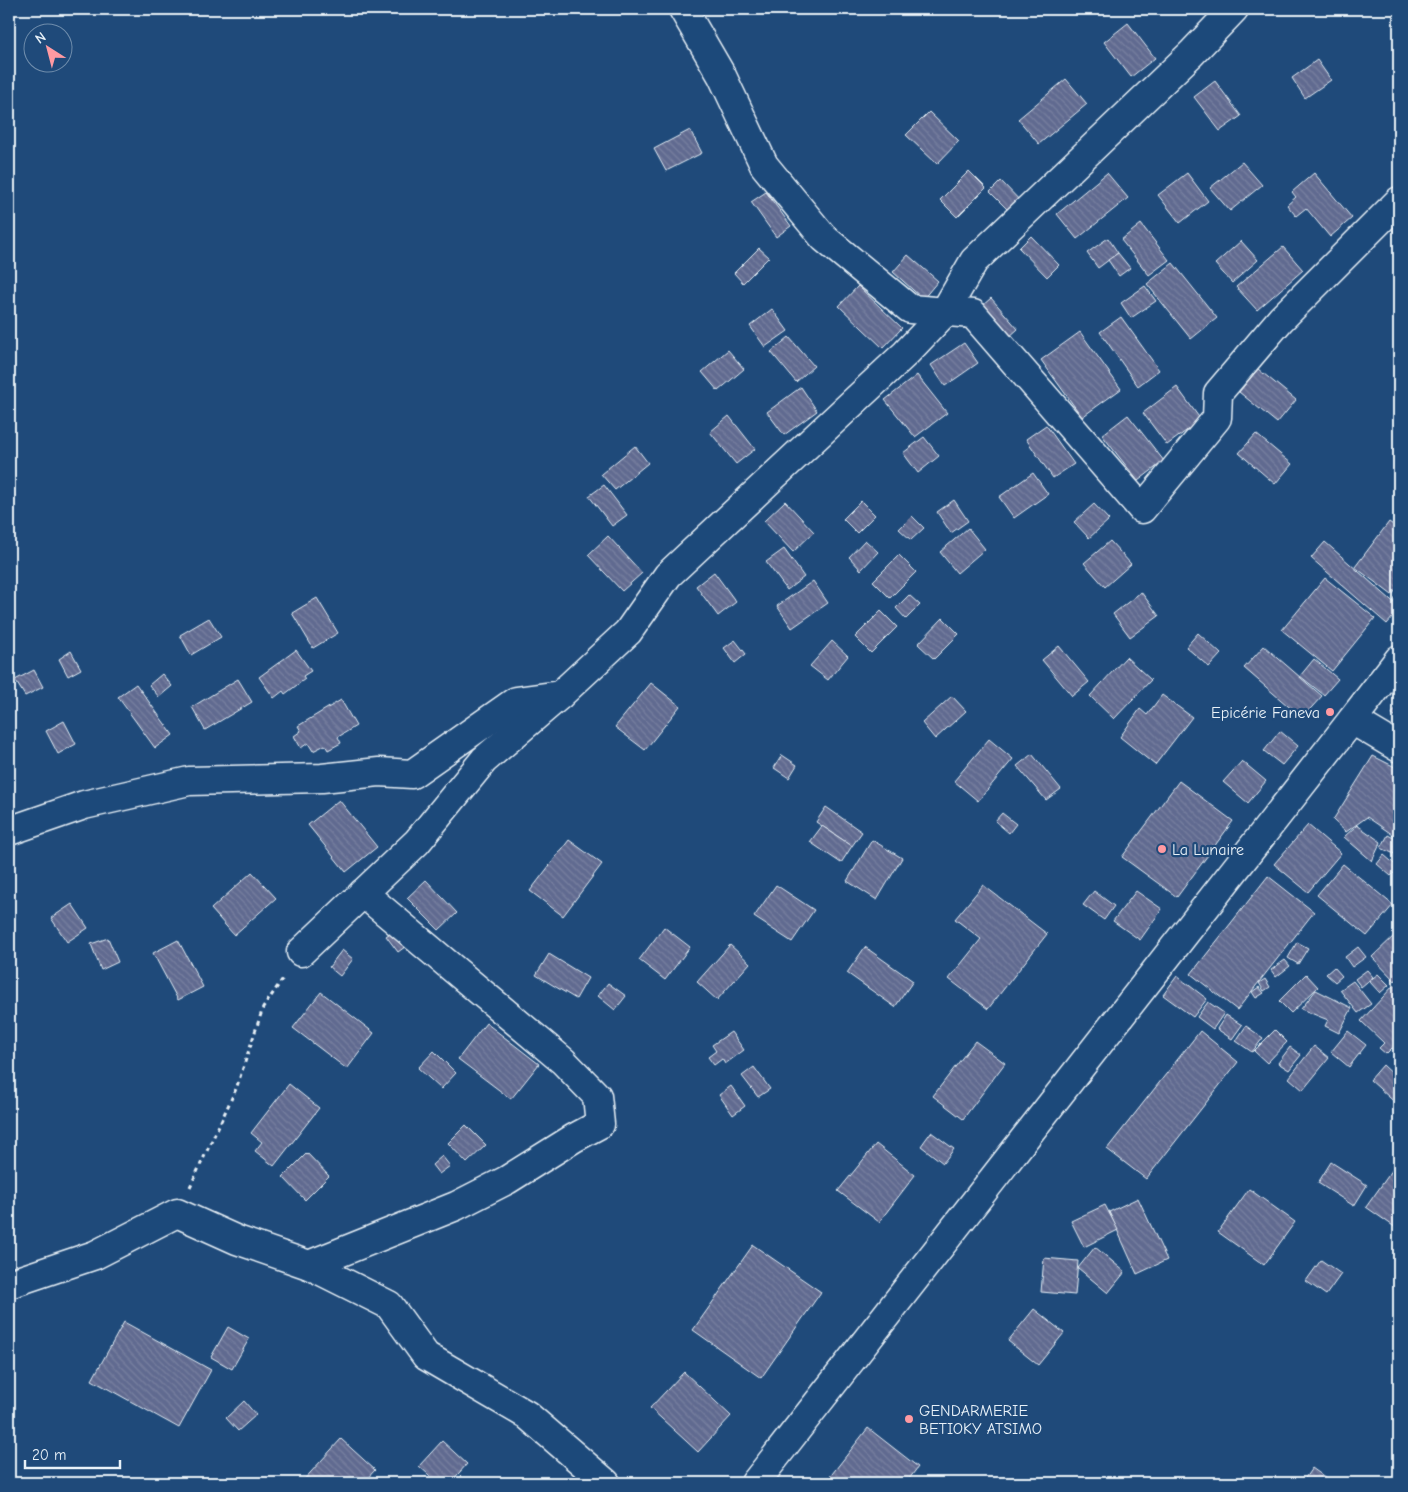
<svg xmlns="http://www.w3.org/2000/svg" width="1408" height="1492" font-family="'Comic Neue',sans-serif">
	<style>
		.building { fill: url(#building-back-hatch); stroke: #e8f1f8 }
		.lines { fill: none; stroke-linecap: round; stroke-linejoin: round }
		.minor-casing { stroke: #e8f1f8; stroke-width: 31 }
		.major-casing { stroke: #e8f1f8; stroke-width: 31 }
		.path { stroke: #e8f1f8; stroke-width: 3; stroke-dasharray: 4 4; stroke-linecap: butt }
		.minor { stroke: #1f4a7a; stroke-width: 28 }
		.major { stroke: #1f4a7a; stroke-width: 28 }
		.poi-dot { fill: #ff9aa2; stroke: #1f4a7a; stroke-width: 2 }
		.labels { text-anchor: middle; stroke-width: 4.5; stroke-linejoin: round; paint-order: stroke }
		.poi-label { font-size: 16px; fill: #e8f1f8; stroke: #1f4a7a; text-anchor: start }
	</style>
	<defs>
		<pattern id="building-back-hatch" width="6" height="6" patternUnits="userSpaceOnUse" patternTransform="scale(1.25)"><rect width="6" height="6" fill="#616a90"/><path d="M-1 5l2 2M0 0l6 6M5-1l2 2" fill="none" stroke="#7880a0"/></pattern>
	</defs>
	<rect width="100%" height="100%" fill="#1f4a7a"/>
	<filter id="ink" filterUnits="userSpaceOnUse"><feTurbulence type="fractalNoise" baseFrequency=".02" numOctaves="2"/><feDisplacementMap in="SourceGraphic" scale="10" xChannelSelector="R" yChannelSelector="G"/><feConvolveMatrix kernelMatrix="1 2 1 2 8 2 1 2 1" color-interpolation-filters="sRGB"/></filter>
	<g filter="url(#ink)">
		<!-- building -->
		<g class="building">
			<polygon points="1128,23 1155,58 1131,77 1104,42"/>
			<polygon points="1317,60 1331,80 1305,98 1292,78"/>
			<polygon points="1066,79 1087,104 1039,144 1018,119"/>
			<polygon points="1215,81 1241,116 1220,131 1194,97"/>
			<polygon points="929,112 959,141 937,164 906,135"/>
			<polygon points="690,130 702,153 666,171 654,149"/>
			<polygon points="1242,162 1262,185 1230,211 1210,188"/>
			<polygon points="969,171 986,188 957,217 940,200"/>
			<polygon points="1107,173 1128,198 1077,239 1057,214"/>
			<polygon points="1187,173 1208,201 1180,223 1158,195"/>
			<polygon points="1314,173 1352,218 1330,237 1306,208 1296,216 1287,205 1296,197 1292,192"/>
			<polygon points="1001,181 1025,206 1015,217 990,192"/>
			<polygon points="766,192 791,226 776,237 751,202"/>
			<polygon points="1399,216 1399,236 1390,228"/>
			<polygon points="1141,224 1169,260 1149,275 1121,240"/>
			<polygon points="1031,236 1059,265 1047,277 1019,248"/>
			<polygon points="1108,238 1118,253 1098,268 1087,253"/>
			<polygon points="1241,241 1258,260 1232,283 1215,264"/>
			<polygon points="1283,247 1303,270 1257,310 1236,287"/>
			<polygon points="759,248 769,257 743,283 734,273"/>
			<polygon points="1118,253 1130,268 1119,276 1108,260"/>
			<polygon points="908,255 938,281 923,299 893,272"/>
			<polygon points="1173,263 1217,318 1191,339 1147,284"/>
			<polygon points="858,286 902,328 883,348 839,306"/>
			<polygon points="1145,286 1156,301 1131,318 1121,303"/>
			<polygon points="991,298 1018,329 1009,337 982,306"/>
			<polygon points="772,309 788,331 765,347 750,326"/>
			<polygon points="1121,317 1159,370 1138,386 1100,332"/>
			<polygon points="1080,332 1121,389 1082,417 1041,360"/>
			<polygon points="789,337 814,366 796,382 771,352"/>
			<polygon points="964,343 978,363 945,386 931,365"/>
			<polygon points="728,350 744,369 718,391 702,372"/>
			<polygon points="1258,369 1296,400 1277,423 1239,392"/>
			<polygon points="917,375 947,413 915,437 885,400"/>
			<polygon points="801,387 817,411 784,435 767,412"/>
			<polygon points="1177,387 1201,420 1167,445 1143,413"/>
			<polygon points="1128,415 1164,461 1138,481 1102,435"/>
			<polygon points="729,416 755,449 736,464 710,432"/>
			<polygon points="1046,425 1074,464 1053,478 1026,439"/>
			<polygon points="1256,434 1292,464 1275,484 1239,453"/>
			<polygon points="924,437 939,456 918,473 903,453"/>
			<polygon points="635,446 648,463 615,490 601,474"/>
			<polygon points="1033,473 1048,494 1014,518 999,497"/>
			<polygon points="604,485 627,515 612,526 589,496"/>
			<polygon points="954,500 968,521 951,533 937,512"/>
			<polygon points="785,501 814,532 793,552 764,521"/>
			<polygon points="861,501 875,515 857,533 843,519"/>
			<polygon points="1094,504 1109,520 1089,538 1074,522"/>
			<polygon points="912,516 924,528 911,540 899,529"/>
			<polygon points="1389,522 1399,529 1399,586 1392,595 1355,567"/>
			<polygon points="968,528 985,549 957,573 940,552"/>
			<polygon points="608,536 642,573 622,591 588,555"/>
			<polygon points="865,540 878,552 861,570 849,557"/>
			<polygon points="1110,541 1131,564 1105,587 1084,563"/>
			<polygon points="1325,542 1399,607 1399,610 1387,624 1311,558"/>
			<polygon points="784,549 804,577 787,590 766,562"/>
			<polygon points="899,555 916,572 890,598 873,581"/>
			<polygon points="714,572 736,602 718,616 696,586"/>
			<polygon points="1325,578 1375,618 1332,671 1282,630"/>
			<polygon points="813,581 828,603 792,628 777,606"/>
			<polygon points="1141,592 1159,616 1130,637 1113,614"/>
			<polygon points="1399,592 1399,603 1394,599"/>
			<polygon points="909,595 920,605 906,619 896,608"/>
			<polygon points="317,598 338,633 313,648 292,613"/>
			<polygon points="881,611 897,627 871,653 855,637"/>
			<polygon points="209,618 221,637 191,655 180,635"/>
			<polygon points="943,618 959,634 934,659 918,644"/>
			<polygon points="1198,633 1221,654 1209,667 1186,647"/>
			<polygon points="735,640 746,654 735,663 724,648"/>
			<polygon points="832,641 848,656 828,680 810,666"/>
			<polygon points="1059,646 1089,682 1072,696 1042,660"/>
			<polygon points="1264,646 1322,696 1302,718 1244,668"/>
			<polygon points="296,650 311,671 303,676 305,679 285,694 283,691 274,698 259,677"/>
			<polygon points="71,651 81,669 68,676 59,659"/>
			<polygon points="1126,657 1151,680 1114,719 1090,696"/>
			<polygon points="1314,659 1338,679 1324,695 1300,676"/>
			<polygon points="34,670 43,687 25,696 15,680"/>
			<polygon points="162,674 172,686 159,697 149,685"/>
			<polygon points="238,679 252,702 205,730 192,707"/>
			<polygon points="651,683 680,706 645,750 615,727"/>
			<polygon points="136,684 173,735 155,748 118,697"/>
			<polygon points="1162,695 1192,717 1155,765 1120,737 1140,709 1147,715"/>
			<polygon points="952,696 966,711 935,739 922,723"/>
			<polygon points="341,700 356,726 338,737 341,743 328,750 325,745 313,751 308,743 301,748 294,736 301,731 298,726"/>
			<polygon points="1399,704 1399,719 1392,714"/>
			<polygon points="64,721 76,744 58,754 46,731"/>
			<polygon points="1280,731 1298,746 1282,765 1264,751"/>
			<polygon points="989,739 1013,759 978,801 954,781"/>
			<polygon points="1032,754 1061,789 1046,800 1017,766"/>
			<polygon points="782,755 797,765 789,778 774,768"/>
			<polygon points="1373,756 1399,769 1399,839 1367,817 1346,832 1333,820"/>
			<polygon points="1242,761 1266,781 1248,803 1223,782"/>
			<polygon points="1179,781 1233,821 1177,897 1122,857"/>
			<polygon points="339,800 377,847 346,872 308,825"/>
			<polygon points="826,807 862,832 852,846 816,822"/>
			<polygon points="1002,813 1016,824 1009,833 995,821"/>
			<polygon points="1308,825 1341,853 1308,892 1274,864"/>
			<polygon points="1357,825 1381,842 1372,861 1344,837"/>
			<polygon points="822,826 852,846 841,863 810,842"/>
			<polygon points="1388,835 1399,841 1399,856 1381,848"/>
			<polygon points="569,840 602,864 563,916 530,891"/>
			<polygon points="872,840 902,858 877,900 847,881"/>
			<polygon points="1384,855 1399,868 1391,876 1377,864"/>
			<polygon points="1343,864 1393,905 1367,936 1317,895"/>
			<polygon points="252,872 276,898 234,935 211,909"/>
			<polygon points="1268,876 1314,912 1237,1010 1191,974"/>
			<polygon points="426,880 457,913 439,930 407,898"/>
			<polygon points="776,885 814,910 792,942 754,917"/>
			<polygon points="983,885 1047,934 988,1009 949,979 981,939 955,919"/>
			<polygon points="1094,891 1114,906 1104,920 1083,905"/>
			<polygon points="1136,891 1162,909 1140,940 1113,921"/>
			<polygon points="72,904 88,928 67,942 51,918"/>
			<polygon points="664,927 690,947 665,980 639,960"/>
			<polygon points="397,928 409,944 398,952 386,936"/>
			<polygon points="1396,934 1399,937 1399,976 1395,981 1372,957"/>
			<polygon points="108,938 118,962 101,970 91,944"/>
			<polygon points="178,940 203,987 178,1000 153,953"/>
			<polygon points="1297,942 1308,948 1298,964 1288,958"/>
			<polygon points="730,945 750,963 717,1000 697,982"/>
			<polygon points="865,947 913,981 895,1007 847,973"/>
			<polygon points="1358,947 1366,957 1352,967 1345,957"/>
			<polygon points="342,950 353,959 340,976 329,967"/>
			<polygon points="549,954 588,978 576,999 536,975"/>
			<polygon points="1285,960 1290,966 1276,977 1271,970"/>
			<polygon points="1334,967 1342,976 1335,982 1326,974"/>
			<polygon points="1367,970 1373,977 1361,987 1355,979"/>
			<polygon points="1306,974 1318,987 1291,1013 1279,1001"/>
			<polygon points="1378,974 1389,985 1380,993 1369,981"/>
			<polygon points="1177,976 1207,999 1193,1017 1163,995"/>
			<polygon points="1265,979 1270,987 1264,991 1259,983"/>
			<polygon points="1353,981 1371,1004 1358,1013 1340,990"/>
			<polygon points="608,983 626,996 615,1010 598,996"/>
			<polygon points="1394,985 1399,990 1399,1050 1397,1052 1392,1048 1386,1054 1379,1048 1384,1043 1361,1021"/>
			<polygon points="1259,987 1264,993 1256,998 1252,992"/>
			<polygon points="1316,990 1352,1008 1339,1033 1325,1026 1328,1020 1301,1009"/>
			<polygon points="321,992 374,1033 347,1069 293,1028"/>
			<polygon points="1208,1002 1224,1013 1213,1029 1197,1017"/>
			<polygon points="1226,1015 1242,1025 1232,1039 1217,1029"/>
			<polygon points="486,1023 539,1064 511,1099 458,1059"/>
			<polygon points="1246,1026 1263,1038 1252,1052 1236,1041"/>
			<polygon points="1275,1030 1287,1042 1267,1063 1254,1051"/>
			<polygon points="1200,1031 1238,1062 1146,1179 1107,1149"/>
			<polygon points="1348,1031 1366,1045 1349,1067 1331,1052"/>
			<polygon points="731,1032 744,1050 725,1064 722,1059 714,1065 708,1057 716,1051 712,1045"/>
			<polygon points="975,1041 1005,1063 963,1119 933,1096"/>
			<polygon points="1314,1046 1329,1058 1303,1090 1289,1078"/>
			<polygon points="1290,1047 1301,1055 1289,1070 1278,1063"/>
			<polygon points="434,1051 456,1073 441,1089 418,1068"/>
			<polygon points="1383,1065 1399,1080 1399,1106 1370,1080"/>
			<polygon points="754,1067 770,1089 758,1097 742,1076"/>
			<polygon points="289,1084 319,1108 274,1166 255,1151 262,1142 251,1133"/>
			<polygon points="731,1086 745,1106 733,1115 719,1095"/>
			<polygon points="466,1125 486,1145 467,1163 448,1143"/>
			<polygon points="931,1132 954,1149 943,1163 921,1146"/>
			<polygon points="876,1144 915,1175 879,1222 838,1191"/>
			<polygon points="307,1153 329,1176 305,1200 283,1177"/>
			<polygon points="442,1156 450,1166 439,1174 432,1165"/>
			<polygon points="1331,1162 1367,1185 1354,1206 1318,1183"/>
			<polygon points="1398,1162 1399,1163 1399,1230 1366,1207"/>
			<polygon points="1249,1189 1295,1222 1264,1265 1218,1232"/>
			<polygon points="1138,1198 1167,1260 1137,1274 1109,1212"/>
			<polygon points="1105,1205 1118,1230 1084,1247 1071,1221"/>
			<polygon points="753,1245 821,1292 761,1378 693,1330"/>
			<polygon points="1095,1247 1125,1272 1108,1293 1078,1268"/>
			<polygon points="1044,1258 1078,1261 1075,1295 1041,1292"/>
			<polygon points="1321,1260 1341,1274 1326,1295 1306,1281"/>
			<polygon points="1034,1309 1064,1333 1038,1365 1008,1341"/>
			<polygon points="124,1322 211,1370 179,1428 92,1380"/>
			<polygon points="228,1327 249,1339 232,1369 211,1357"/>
			<polygon points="684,1372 731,1416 698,1452 650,1408"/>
			<polygon points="244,1401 256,1415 238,1431 226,1418"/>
			<polygon points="868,1428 918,1467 906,1483 825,1483"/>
			<polygon points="341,1439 375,1470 363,1483 301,1483"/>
			<polygon points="442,1441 467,1464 450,1483 438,1483 419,1466"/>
			<polygon points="1312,1468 1333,1483 1306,1483 1303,1481"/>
			<polygon points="156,1478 160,1483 149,1483"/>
		</g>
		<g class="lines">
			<!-- minor casing -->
			<g class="minor-casing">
				<g id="minor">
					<polyline points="683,9 722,76 764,165 824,238 910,309 973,314 1142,509 1217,418 1218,393 1281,319 1399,201"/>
					<polyline points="1352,720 1399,659"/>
					<polyline points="9,831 84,805 189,781 322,778 379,772 412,774 516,701 560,695"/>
					<polyline points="301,952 417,842 484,760 560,695 628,632 668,575 906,353 944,313 974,261 1191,54 1234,9"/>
					<polyline points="309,1265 389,1305 426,1356 527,1415 606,1483"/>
					<polyline points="9,1284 95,1255 177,1213 237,1240 309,1265 456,1206 507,1180 574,1138 600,1124 597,1096 563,1061 363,893"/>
				</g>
			</g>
			<!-- major casing -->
			<g class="major-casing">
				<polyline id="major" points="755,1483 1352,720 1399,748"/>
			</g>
			<!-- path -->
			<polyline class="path" points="190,1187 236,1089 263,1008 284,977"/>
			<!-- minor -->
			<use href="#minor" class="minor"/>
			<!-- major -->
			<use href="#major" class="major"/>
		</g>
	</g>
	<!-- markers -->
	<g class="poi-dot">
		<circle cx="1330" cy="712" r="5"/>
		<circle cx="1162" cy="849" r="5"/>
		<circle cx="909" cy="1419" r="5"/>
	</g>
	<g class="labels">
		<!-- poi labels -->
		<g class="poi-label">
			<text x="1320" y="718" text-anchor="end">Epicérie Faneva</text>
			<text x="1172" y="855">La Lunaire</text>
			<text x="919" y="1416">GENDARMERIE<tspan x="919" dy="18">BETIOKY ATSIMO</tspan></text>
		</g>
	</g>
	<!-- margin -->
	<rect width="1408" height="1492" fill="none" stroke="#1f4a7a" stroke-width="30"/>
	<rect x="15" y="15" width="1378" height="1462" fill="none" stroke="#e8f1f8" stroke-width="2" filter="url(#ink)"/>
	<!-- north arrow -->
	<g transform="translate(48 48) rotate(324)"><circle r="24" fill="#1f4a7a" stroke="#6f8dac"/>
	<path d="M0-4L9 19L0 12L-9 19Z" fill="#ff9aa2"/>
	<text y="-8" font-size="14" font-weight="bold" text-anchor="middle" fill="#e8f1f8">N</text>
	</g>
	<!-- scale -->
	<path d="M25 1460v8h95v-8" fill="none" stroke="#e8f1f8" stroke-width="2.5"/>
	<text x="32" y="1460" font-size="15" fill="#e8f1f8" stroke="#1f4a7a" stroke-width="4" paint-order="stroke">20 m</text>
</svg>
